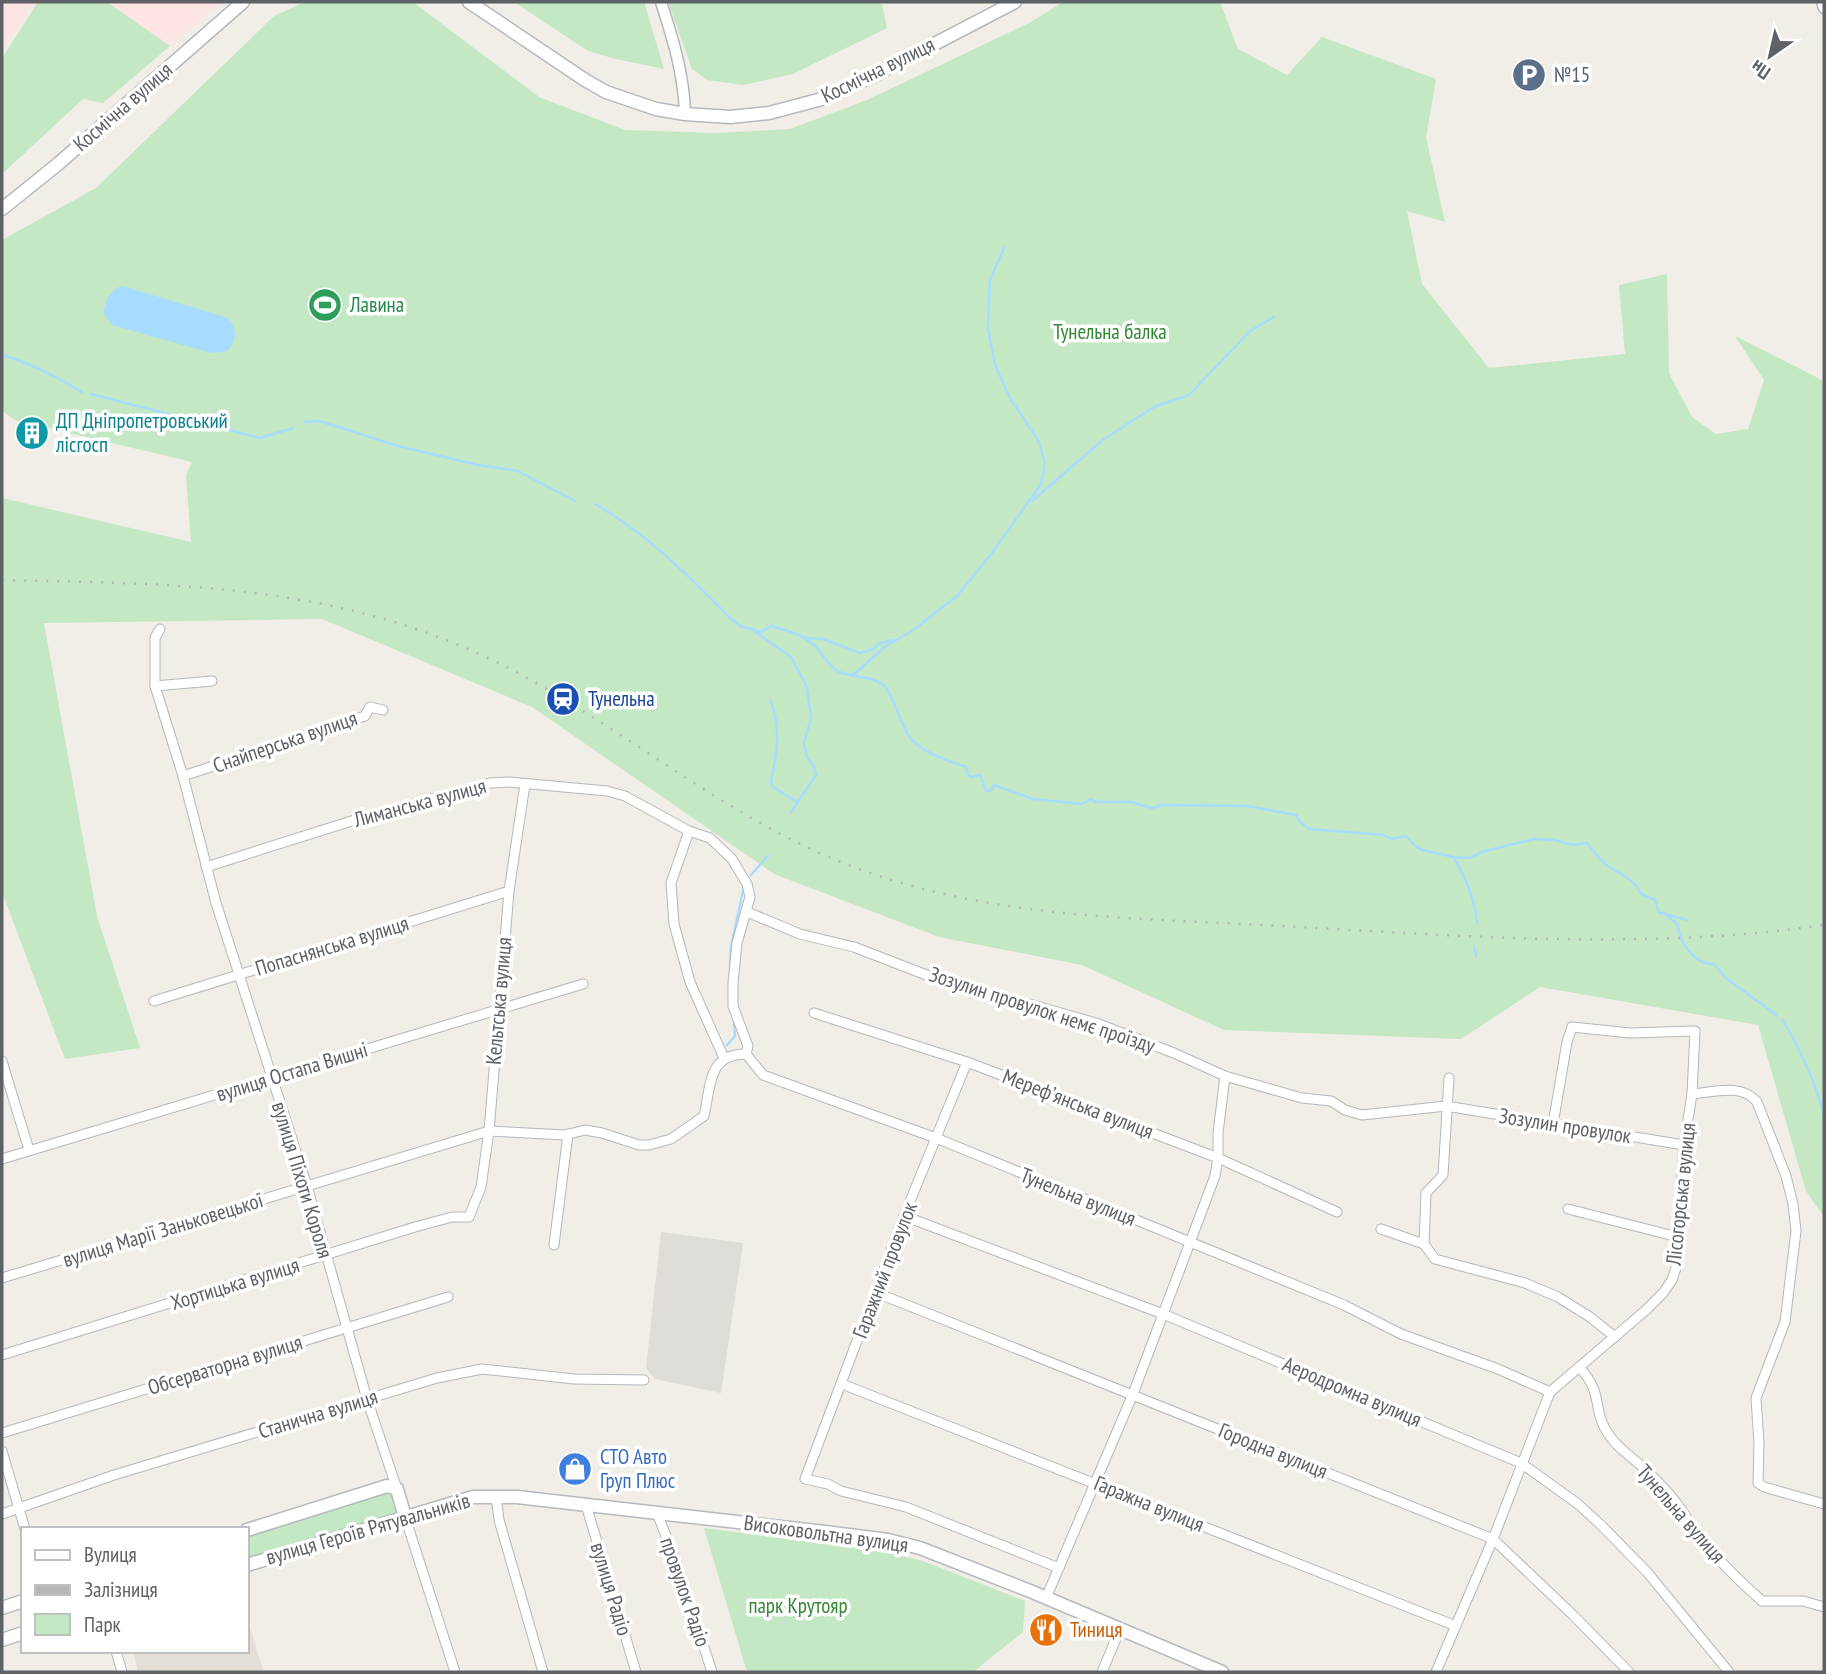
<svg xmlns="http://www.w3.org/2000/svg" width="1826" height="1674" font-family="'PT Sans Narrow',sans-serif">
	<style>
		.industrial { fill: #dfddd8 }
		.education { fill: #e3dfd7 }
		.medical { fill: #fce5e3 }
		.green { fill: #c4e8c3 }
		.water { fill: #a7dcff }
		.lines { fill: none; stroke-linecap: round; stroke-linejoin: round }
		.stream { stroke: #a7dcff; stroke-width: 2.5 }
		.minor-casing { stroke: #b4b7bb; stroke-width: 11 }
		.tertiary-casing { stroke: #b4b7bb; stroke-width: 13 }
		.secondary-casing { stroke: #b5b9be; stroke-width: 15 }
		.minor { stroke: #fff; stroke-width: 9 }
		.tertiary { stroke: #fff; stroke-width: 10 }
		.secondary { stroke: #fff; stroke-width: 12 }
		.rail { stroke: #b5b6b7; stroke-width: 2.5; stroke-dasharray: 2 9; stroke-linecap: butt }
		.labels { text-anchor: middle; stroke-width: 7; stroke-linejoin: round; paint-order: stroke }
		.street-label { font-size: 21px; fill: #5e6267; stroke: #fff }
		.service-label { font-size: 21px; fill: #4e5e75; stroke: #fff; text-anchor: start }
		.leisure-label { font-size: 21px; fill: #27864d; stroke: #fff; text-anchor: start }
		.park-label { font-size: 21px; fill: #348735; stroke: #fff }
		.culture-label { font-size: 21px; fill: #0d838f; stroke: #fff; text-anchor: start }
		.transit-label { font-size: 21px; fill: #164399; stroke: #fff; text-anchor: start }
		.shop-label { font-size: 21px; fill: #366cbe; stroke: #fff; text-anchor: start }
		.food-label { font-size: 21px; fill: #c56008; stroke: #fff; text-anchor: start }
	</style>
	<rect width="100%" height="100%" fill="#f0eee6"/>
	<!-- industrial -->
	<polygon class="industrial" points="661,1232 743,1243 721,1393 655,1379 646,1368"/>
	<!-- education -->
	<polygon class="education" points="247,1619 264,1672 138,1672 133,1651 247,1651"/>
	<!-- medical -->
	<g class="medical">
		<polygon points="2,2 35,2 2,49"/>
		<polygon points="107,2 221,2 170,46"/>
	</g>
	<!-- green -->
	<g class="green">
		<polygon points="38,2 107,2 170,46 103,103 83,99 2,174 2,58"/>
		<polygon points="305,2 414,3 539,97 625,130 715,133 790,129 867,100 1031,22 1063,2 1220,2 1238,49 1287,75 1322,37 1436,79 1426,137 1445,222 1407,211 1422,284 1489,368 1625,354 1619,285 1667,274 1669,373 1692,417 1716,434 1748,429 1764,380 1735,336 1824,381 1824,1217 1806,1191 1758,1025 1540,987 1461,1039 1224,1030 1082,965 939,937 774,874 532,707 322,619 44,623 97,916 140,1048 65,1059 2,892 2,498 191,542 186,475 192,462 15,420 2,411 2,240 96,188 274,16"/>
		<polygon points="514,2 644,2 664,69 616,59 588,51"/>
		<polygon points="668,2 873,2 882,4 887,28 793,74 743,85 707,80 692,69"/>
		<polygon points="387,1492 393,1497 397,1510 395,1515 247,1558 247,1534"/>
		<polygon points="704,1528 881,1551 923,1561 1025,1601 1023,1632 973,1672 747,1672"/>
	</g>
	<!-- water -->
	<path class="water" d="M123,286L228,318C238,329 237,341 227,351L211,353L112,325L103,313C106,301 110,288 123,286Z"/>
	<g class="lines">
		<!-- stream -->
		<g class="stream">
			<path d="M2,355C30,363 57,377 82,392"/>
			<polyline points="91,394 260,438 293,428"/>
			<polyline points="305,422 319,421 398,446 478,465 518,471 575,501"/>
			<polyline points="1032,501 1104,439 1154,407 1189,395 1250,331 1274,317"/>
			<path d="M595,504C647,534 688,575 730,618L740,626L761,632L771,626C790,632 798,632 815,646C823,653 828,666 837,671C853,678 869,675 884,685C895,700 899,719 908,735C919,752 948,761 966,767L968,775L971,777L980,775L986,791H990L994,785L1033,799L1082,804L1091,799L1095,802H1131L1152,808L1162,805L1247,806L1296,815L1300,822L1309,829L1384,835L1391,839L1406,836L1415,846L1422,850L1454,857L1469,858L1485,851L1534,839L1554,840L1573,845L1587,843C1594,853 1601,862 1611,868C1624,876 1635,880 1641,894L1655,900L1659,913H1664L1678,925C1679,943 1695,965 1714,964L1726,978L1776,1015"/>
			<polyline points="754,631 791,657 807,687 811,718 804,743 807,757 814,767 816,775 791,812"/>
			<polyline points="806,638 823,639 860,653 873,649 880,643 893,640"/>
			<polyline points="852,676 887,645 909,633 957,596 992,553 1041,484 1045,464 1039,442 1010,398 995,365 988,329 990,280 1004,248"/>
			<path d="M771,701C781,730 777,754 771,782L773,787L797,802"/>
			<path d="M1454,858C1466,878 1475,900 1477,923"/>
			<polyline points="751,875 768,856"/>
			<polyline points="1669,915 1687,920"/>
			<polyline points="1474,946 1476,956"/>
			<polyline points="730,966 731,947 744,886"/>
			<path d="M1783,1020C1800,1050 1817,1084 1824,1117"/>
			<polyline points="727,1045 735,1036 734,1021"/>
		</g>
		<!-- minor casing -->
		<g class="minor-casing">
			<g id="minor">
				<polyline points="160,629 155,638 155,686 183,776 216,903 307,1186 367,1399 397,1489"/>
				<polyline points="155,686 212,681"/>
				<polyline points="183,776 365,716 370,707 383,710"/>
				<polyline points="689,831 671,883 674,924 690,982 724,1058"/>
				<polyline points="206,867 361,818 490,783 509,782 607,791 625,796 689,831 710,838 732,859 747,884 750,897 737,943 733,983 733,1006 748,1046 746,1054 763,1075 936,1138 1344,1305 1401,1334 1498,1369 1550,1392"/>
				<polyline points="747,912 800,934 854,947 973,993 1033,1005 1096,1023 1174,1053 1225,1076 1302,1098 1331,1101 1345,1110 1362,1115 1446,1106 1684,1145"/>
				<polyline points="154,1001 509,891"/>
				<polyline points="814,1013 967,1062 1218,1158 1337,1212"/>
				<polyline points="2,1061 29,1150"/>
				<polyline points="967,1062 904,1216 805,1479 828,1484 841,1491 906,1507 1059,1568"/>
				<path d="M1692,1094C1714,1092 1742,1083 1757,1102L1786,1176L1793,1204L1796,1231L1785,1322L1756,1398L1759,1443L1758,1483L1764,1487L1824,1504"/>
				<polyline points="2,1159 583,984"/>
				<polyline points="1568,1209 1678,1237"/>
				<polyline points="904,1216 1163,1314 1521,1463 1578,1504 1600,1524 1647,1572 1729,1672"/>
				<polyline points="1381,1229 1424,1244 1435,1259 1525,1283 1558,1297 1590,1317 1615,1337"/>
				<polyline points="1424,1244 1426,1193 1443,1175 1449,1078"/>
				<polyline points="554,1245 568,1134"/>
				<path d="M2,1278L489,1131L565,1135L585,1130L602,1133L639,1145H649L671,1139L704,1116C711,1087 707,1054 746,1054"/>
				<polyline points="877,1293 1493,1539 1573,1615 1629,1672"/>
				<polyline points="2,1355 415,1227 452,1217 469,1217 481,1187 489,1131 509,891 525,784"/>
				<path d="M1579,1367C1605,1394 1591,1410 1609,1435C1618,1449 1632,1457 1644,1468C1655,1479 1668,1491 1677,1504C1683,1511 1687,1519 1692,1527C1712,1554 1737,1579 1762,1601H1803L1824,1607"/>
				<polyline points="842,1384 1456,1626"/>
				<polyline points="2,1433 448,1297"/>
				<polyline points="2,1451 25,1529"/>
				<polyline points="496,1496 499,1520 543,1672"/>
				<polyline points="586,1505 636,1672"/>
				<polyline points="657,1513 677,1564 712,1672"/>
				<polyline points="2,1514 114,1475 437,1378 482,1369 574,1379 644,1380"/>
				<polyline points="405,1517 455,1672"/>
				<polyline points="1046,1598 1133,1394 1215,1176 1218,1158 1218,1133 1225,1076"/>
				<polyline points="116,1651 122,1672"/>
				<polyline points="1102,1672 1120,1629"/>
				<polyline points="1436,1672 1493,1539 1550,1392 1646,1310 1663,1293 1672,1280 1676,1268 1684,1145 1692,1094 1695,1031 1630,1033 1572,1027 1567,1042 1553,1124"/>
			</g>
		</g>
		<!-- tertiary casing -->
		<g class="tertiary-casing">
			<g id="tertiary">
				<path d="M661,2C673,39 684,75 685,114"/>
				<polyline points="1822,2 1824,8"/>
			</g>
		</g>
		<!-- secondary casing -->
		<g class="secondary-casing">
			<g id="secondary">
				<polyline points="469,2 585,80 606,92 656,109 685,114 730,117 769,113 822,99 871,77 1015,2"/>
				<polyline points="2,209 58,164 243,2"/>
				<polyline points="247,1530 387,1486 397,1489 405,1517"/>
				<polyline points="247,1565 473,1497 517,1497 825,1532 888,1540 920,1548 1030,1591 1222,1672"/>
				<polyline points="2,1608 23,1601"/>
				<polyline points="2,1640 23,1633"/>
			</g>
		</g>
		<!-- minor -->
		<use href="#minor" class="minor"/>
		<!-- tertiary -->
		<use href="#tertiary" class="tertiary"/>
		<!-- secondary -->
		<use href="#secondary" class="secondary"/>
		<!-- rail -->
		<path class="rail" d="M2,580C192,584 357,584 529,679C641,741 738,825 859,869C994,919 1139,918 1282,926C1463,936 1644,951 1824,925"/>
	</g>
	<!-- icons -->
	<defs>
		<g id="parking-disc" transform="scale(1.75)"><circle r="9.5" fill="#5c6f8a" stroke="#fff"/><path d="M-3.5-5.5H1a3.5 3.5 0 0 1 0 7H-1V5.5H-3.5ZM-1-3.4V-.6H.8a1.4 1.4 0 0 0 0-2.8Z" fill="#fff"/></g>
		<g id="stadium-disc" transform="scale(1.75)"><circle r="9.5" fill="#2e9e5b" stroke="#fff"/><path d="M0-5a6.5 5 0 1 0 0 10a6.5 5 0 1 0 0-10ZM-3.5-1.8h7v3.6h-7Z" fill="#fff"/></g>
		<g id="building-disc" transform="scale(1.75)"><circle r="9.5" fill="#0f9aa8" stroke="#fff"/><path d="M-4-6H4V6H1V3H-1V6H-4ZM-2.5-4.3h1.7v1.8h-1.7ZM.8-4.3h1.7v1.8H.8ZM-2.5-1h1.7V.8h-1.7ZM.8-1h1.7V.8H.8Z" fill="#fff"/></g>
		<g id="station-disc" transform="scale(1.75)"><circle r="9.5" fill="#1a4fb4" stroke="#fff"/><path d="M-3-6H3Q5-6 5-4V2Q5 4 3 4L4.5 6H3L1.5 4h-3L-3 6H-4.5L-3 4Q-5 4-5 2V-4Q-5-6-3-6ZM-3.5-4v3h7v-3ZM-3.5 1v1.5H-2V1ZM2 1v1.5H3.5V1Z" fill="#fff"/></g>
		<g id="shop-disc" transform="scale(1.75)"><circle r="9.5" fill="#3f7fe0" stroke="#fff"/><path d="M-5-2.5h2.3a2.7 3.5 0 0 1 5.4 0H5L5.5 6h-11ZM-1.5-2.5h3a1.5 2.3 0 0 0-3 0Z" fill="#fff"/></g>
		<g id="restaurant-disc" transform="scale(1.75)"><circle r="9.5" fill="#e8710a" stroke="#fff"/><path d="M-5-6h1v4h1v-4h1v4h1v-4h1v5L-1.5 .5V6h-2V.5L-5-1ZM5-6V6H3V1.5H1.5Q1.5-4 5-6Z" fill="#fff"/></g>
	</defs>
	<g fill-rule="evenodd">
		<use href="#parking-disc" x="1529" y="75"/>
		<use href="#stadium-disc" x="325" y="305"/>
		<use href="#building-disc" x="32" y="433"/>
		<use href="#station-disc" x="563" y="699"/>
		<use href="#shop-disc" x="575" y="1469"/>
		<use href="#restaurant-disc" x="1046" y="1630"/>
	</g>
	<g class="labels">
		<!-- street labels -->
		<g class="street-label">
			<text transform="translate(878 70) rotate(-26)" y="7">Космічна вулиця</text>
			<text transform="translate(123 107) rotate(-41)" y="7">Космічна вулиця</text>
			<text transform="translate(285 742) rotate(-19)" y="7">Снайперська вулиця</text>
			<text transform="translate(420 803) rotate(-15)" y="7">Лиманська вулиця</text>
			<text transform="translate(332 946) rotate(-17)" y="7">Попаснянська вулиця</text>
			<text transform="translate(499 1001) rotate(-85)" y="7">Кельтська вулиця</text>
			<text transform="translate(1042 1010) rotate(18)" y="7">Зозулин провулок немє проїзду</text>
			<text transform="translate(292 1072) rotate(-17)" y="7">вулиця Остапа Вишні</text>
			<text transform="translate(1078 1104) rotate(21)" y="7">Мерефʼянська вулиця</text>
			<text transform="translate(1565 1126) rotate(9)" y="7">Зозулин провулок</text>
			<text transform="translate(302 1180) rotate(73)" y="7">вулиця Піхоти Короля</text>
			<text transform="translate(1681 1194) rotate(-84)" y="7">Лісогорська вулиця</text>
			<text transform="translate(1078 1197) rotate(22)" y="7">Тунельна вулиця</text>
			<text transform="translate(163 1230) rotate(-17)" y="7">вулиця Марії Заньковецької</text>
			<text transform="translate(885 1270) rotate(-69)" y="7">Гаражний провулок</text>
			<text transform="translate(235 1284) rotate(-17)" y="7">Хортицька вулиця</text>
			<text transform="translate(225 1365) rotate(-17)" y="7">Обсерваторна вулиця</text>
			<text transform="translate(1352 1392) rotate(23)" y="7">Аеродромна вулиця</text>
			<text transform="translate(318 1414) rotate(-17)" y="7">Станична вулиця</text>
			<text transform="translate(1273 1451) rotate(22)" y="7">Городна вулиця</text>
			<text transform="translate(1149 1504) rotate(22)" y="7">Гаражна вулиця</text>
			<text transform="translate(1681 1514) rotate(49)" y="7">Тунельна вулиця</text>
			<text transform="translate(368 1529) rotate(-16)" y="7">вулиця Героїв Рятувальників</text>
			<text transform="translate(826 1534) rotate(8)" y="7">Високовольтна вулиця</text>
			<text transform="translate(611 1589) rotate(73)" y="7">вулиця Радіо</text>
			<text transform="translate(685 1592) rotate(71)" y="7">провулок Радіо</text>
		</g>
		<!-- service labels -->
		<g class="service-label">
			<text x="1554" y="82">№15</text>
		</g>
		<!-- leisure labels -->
		<g class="leisure-label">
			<text x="350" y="312">Лавина</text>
		</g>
		<!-- park labels -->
		<g class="park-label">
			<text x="1110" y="339">Тунельна балка</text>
			<text x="798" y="1613">парк Крутояр</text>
		</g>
		<!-- culture labels -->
		<g class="culture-label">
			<text x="56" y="428">ДП Дніпропетровський<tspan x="56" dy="24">лісгосп</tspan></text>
		</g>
		<!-- transit labels -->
		<g class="transit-label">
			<text x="588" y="706">Тунельна</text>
		</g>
		<!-- shop labels -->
		<g class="shop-label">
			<text x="600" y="1464">СТО Авто<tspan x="600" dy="24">Груп Плюс</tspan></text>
		</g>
		<!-- food labels -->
		<g class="food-label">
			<text x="1070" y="1637">Тиниця</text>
		</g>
	</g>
	<!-- border -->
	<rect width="1826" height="1674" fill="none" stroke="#5e6267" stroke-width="7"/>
	<!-- legend -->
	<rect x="21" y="1527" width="228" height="126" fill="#ffffff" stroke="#bfc0c2" stroke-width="2"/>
	<rect x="35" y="1550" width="35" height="10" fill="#ffffff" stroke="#bfc0c2" stroke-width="2"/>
	<text x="84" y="1562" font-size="21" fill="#5e6267">Вулиця</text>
	<rect x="35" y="1585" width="35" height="10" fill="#b5b6b7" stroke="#bfc0c2" stroke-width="2"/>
	<text x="84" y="1597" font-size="21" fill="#5e6267">Залізниця</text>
	<rect x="35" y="1614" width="35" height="21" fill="#c4e8c3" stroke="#bfc0c2" stroke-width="2"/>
	<text x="84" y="1632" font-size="21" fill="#5e6267">Парк</text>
	<!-- north arrow -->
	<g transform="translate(1770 56) rotate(214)" stroke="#ffffff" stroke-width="5" paint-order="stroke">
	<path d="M0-5L12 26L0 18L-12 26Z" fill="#5e6267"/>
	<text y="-10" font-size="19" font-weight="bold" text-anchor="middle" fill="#5e6267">Пн</text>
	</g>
</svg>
